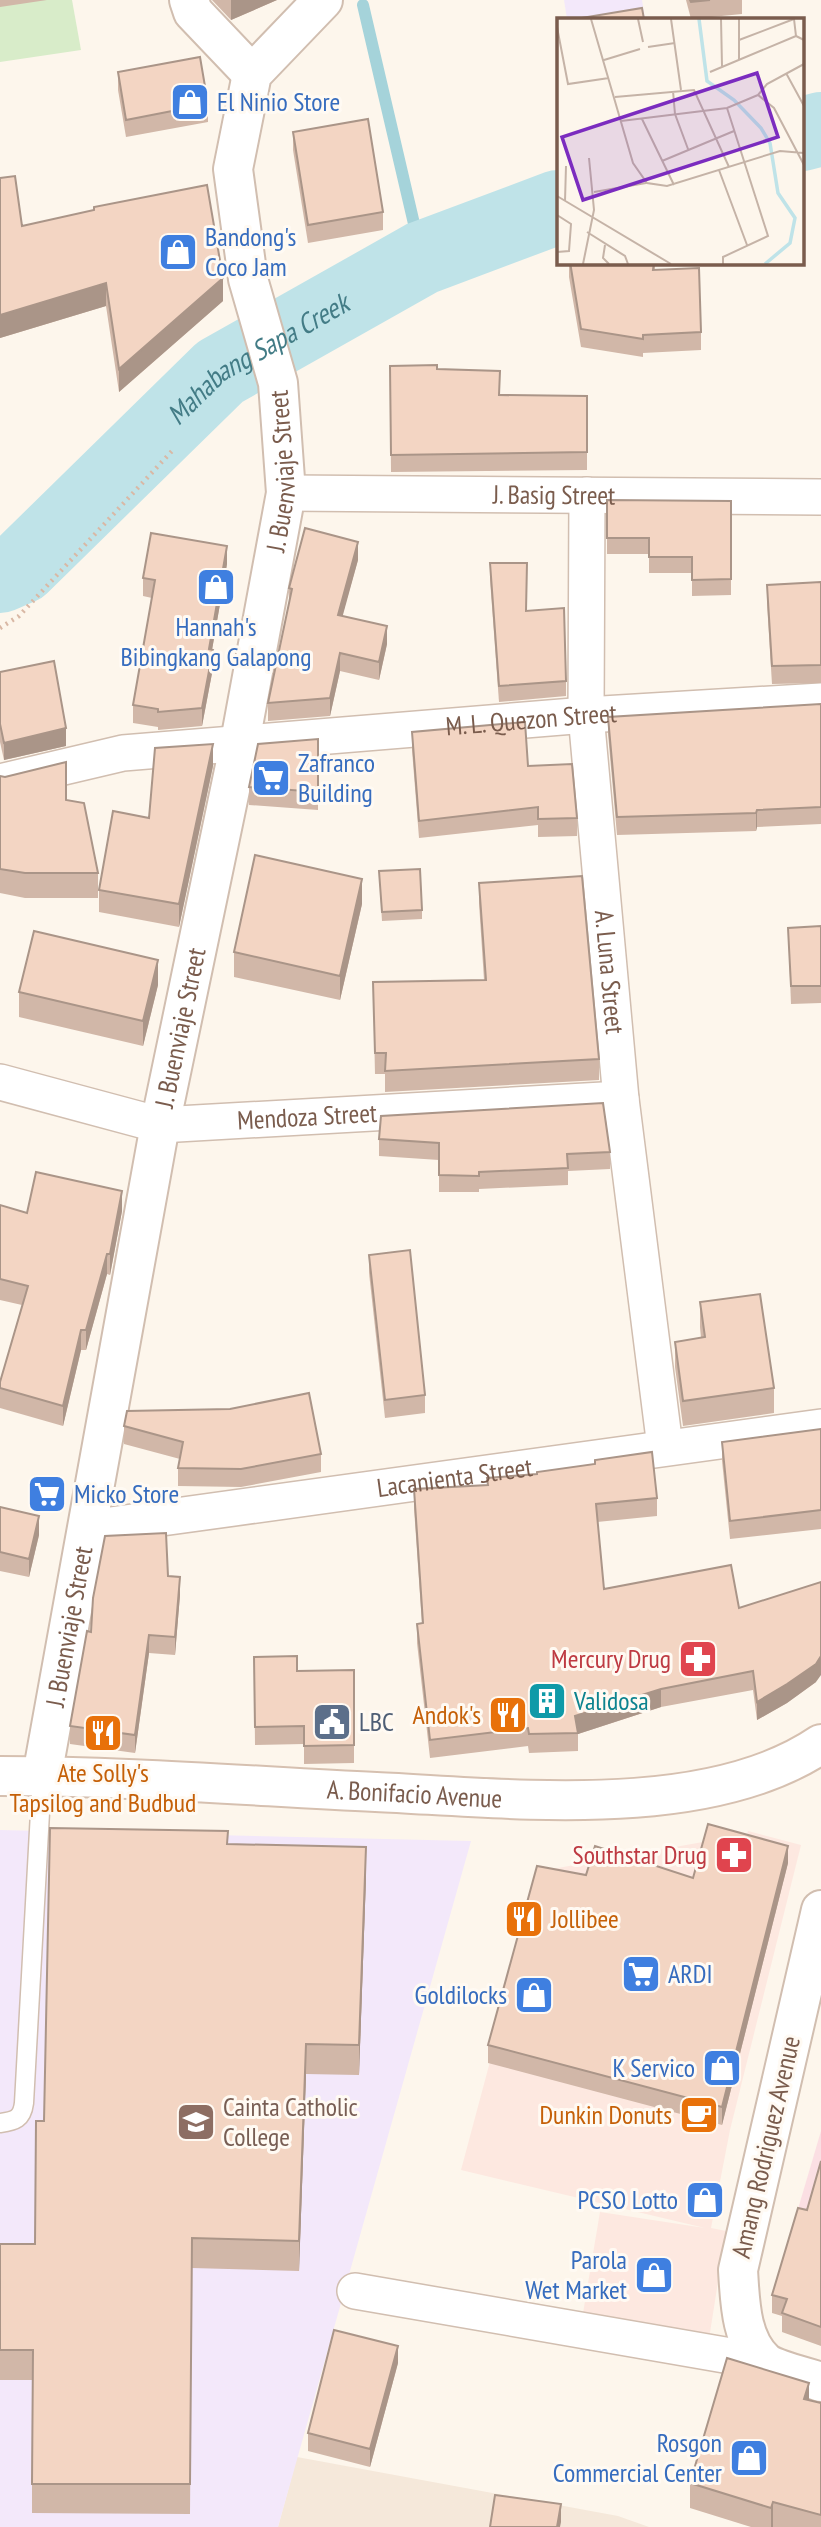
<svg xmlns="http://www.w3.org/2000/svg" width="821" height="2527" font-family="'PT Sans Narrow',sans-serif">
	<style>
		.residential { fill: #f5e8da }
		.commercial { fill: #fde8e0 }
		.education { fill: #f3e8fa }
		.medical { fill: #fbdfe3 }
		.green { fill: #d8ecc9 }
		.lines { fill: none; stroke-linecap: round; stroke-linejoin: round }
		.stream { stroke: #a5d3da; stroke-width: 12 }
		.river { stroke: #bfe3e8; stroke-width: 74 }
		.service-casing { stroke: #d1beb0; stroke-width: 21 }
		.minor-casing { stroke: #d1beb0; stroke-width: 38 }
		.tertiary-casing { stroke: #d1beb0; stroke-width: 42 }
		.secondary-casing { stroke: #d6c0b0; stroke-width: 42 }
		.path { stroke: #d9b8a5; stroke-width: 4.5; stroke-dasharray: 2 5; stroke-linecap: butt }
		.service { stroke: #fff; stroke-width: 18 }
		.minor { stroke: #fff; stroke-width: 35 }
		.tertiary { stroke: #fff; stroke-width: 38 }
		.secondary { stroke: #fff; stroke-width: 38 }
		.wall { fill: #d1b7a8 }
		.shaded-wall { fill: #aa9588 }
		.building { fill: #f3d5c3; stroke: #aa9588; stroke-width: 2 }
		.labels { text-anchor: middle; stroke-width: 6; stroke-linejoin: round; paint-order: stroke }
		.shop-label { font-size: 26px; fill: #366cbe; stroke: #fffaf3; text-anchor: start }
		.street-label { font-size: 26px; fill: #7a5c4d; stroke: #fffaf3 }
		.health-label { font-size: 26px; fill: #be3a42; stroke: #fffaf3; text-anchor: end }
		.culture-label { font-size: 26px; fill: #0d838f; stroke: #fffaf3; text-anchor: start }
		.food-label { font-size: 26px; fill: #c56008; stroke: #fffaf3; text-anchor: end }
		.service-label { font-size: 26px; fill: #4e5e75; stroke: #fffaf3; text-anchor: start }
		.education-label { font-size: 26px; fill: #785e54; stroke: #fffaf3; text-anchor: start }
		.water-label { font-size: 28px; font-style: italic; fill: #437c86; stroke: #fffaf3 }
		.inset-river { fill: none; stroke: #bfe3e8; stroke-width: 3.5 }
		.inset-road { fill: none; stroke: #c5b3a7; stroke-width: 2 }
		.view { fill: #7b2cbf; fill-opacity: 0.15; stroke: #7b2cbf; stroke-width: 3.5 }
		.inset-edge { fill: none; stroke: #7a5c4d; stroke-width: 3.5 }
	</style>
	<rect width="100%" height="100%" fill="#fdf6ec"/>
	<!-- residential -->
	<polygon class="residential" points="297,2457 618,2516 649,2527 278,2527"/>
	<!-- commercial -->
	<polygon class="commercial" points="748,1831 801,1845 730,2130 711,2228 726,2231 709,2339 582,2319 600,2212 705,2228 461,2170 541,1871 714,1840 744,1847"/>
	<!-- education -->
	<g class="education">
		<polygon points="564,0 642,0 645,19 567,19"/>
		<polygon points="0,1830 471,1841 278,2527 0,2527"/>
	</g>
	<!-- medical -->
	<polygon class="medical" points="821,2131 821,2295 777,2280"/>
	<!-- green -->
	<polygon class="green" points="0,0 72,0 81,50 0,62"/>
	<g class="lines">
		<!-- stream -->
		<polyline class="stream" points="363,5 422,258"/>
		<!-- river -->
		<g class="river">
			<polyline points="802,134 821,129"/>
			<path id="s1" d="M0,576L21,567L220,372L422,258L558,207"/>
		</g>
		<!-- service casing -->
		<g class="service-casing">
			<path id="service" d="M0,2123C15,2121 22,2119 24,2103L42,1776"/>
		</g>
		<!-- minor casing -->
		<g class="minor-casing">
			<g id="minor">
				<path id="s2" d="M286,493L821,497"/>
				<path id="s3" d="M587,495L586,715L621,1099L665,1447"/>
				<path id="s4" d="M0,782L123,753L586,715L821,701"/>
				<path id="s5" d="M0,1082L160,1125L621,1099"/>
				<path id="s6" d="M89,1528L821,1427"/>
				<polyline points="355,2291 765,2362"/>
			</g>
		</g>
		<!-- tertiary casing -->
		<g class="tertiary-casing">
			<g id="tertiary">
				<polyline points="189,0 193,12 252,74"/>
				<path id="s7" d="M42,1776L160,1125L240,742L286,493L278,383L248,279L233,169L252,74L323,0"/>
				<path d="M821,1910L738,2270C740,2300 740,2340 765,2362C775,2370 807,2377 821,2382"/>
			</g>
		</g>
		<!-- secondary casing -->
		<g class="secondary-casing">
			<g id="secondary">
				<path id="s8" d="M0,1776C125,1776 251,1786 376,1792C508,1798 706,1822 821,1744"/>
			</g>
		</g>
		<!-- path -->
		<polyline class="path" points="0,628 19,616 172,451"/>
		<!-- service -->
		<use href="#service" class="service"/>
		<!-- minor -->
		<use href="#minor" class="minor"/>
		<!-- tertiary -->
		<use href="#tertiary" class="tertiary"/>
		<!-- secondary -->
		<use href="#secondary" class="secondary"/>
	</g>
	<!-- wall -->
	<g class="wall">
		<polygon points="0,0 47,0 0,7"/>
		<polygon points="212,0 277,0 231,20"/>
		<polygon points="686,0 742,0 742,14 691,19"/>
		<polygon points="118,72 208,104 208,122 126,137 118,90"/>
		<polygon points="293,132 383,212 383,230 308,243 293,150"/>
		<polygon points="0,178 22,226 223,301 119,392 106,306 0,338"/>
		<polygon points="569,262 655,262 655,270 701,332 701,350 643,353 643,357 581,347 569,277"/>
		<polygon points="390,366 437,369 500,395 587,396 587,470 391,472"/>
		<polygon points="607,500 731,501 731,595 692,596 692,573 649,573 649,554 607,554"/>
		<polygon points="358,560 342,616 387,644 379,680 340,671 330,716 268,721 268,703 289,604 289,588"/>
		<polygon points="490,563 526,611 566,681 566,696 499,702 490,579"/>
		<polygon points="227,564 212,650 213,668 202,726 158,730 158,727 133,723 133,705 152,598 143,596 143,578"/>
		<polygon points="821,582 821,683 772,684 767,603 767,585"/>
		<polygon points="0,672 66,746 4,760 0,742"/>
		<polygon points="821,704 821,824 757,827 756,831 617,835 608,734 608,717"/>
		<polygon points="412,732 528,766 577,818 577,836 538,837 538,825 419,838 412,750"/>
		<polygon points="318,739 318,810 249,805 249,787"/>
		<polygon points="213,766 179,927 99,912 99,890"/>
		<polygon points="0,776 66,800 98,873 98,898 25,898 0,893"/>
		<polygon points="379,871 422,910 422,919 382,921"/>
		<polygon points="479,883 599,1059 599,1080 385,1092 385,1074 375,1074 373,982 484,980 479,903"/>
		<polygon points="362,904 340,1000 234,977 234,952"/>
		<polygon points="821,926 821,1003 791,1004 788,928"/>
		<polygon points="158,985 143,1046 19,1017 19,992"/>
		<polygon points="379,1139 610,1152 610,1169 568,1171 568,1185 479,1189 479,1192 439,1192 439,1160 379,1156"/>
		<polygon points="0,1205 27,1213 122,1211 110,1275 107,1274 86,1350 81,1350 63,1426 0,1408 0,1382 22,1305 0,1300"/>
		<polygon points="369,1255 425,1395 425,1413 385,1418 369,1273"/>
		<polygon points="700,1302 774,1388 774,1413 683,1426 675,1367 675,1342 701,1338 700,1327"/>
		<polygon points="124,1426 321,1454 321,1472 241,1487 178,1486 178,1468 180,1459 124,1444"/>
		<polygon points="821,1429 821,1529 730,1539 722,1461 722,1442"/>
		<polygon points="414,1489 657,1498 657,1516 597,1522 604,1589 739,1608 816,1682 787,1703 757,1720 753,1690 661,1707 578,1734 578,1751 529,1753 528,1746 430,1758 417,1643 417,1624 422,1624 414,1508"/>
		<polygon points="0,1507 39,1535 29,1577 0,1571"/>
		<polygon points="168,1576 180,1595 175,1655 149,1653 135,1753 70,1744 70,1726"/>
		<polygon points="254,1657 297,1671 354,1670 354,1763 304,1764 304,1744 255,1745"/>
		<polygon points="228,1844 366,1877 359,2075 306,2074 299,2271 192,2268 190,2514 32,2513 32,2380 0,2380 0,2244 35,2244 44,2121"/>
		<polygon points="788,1863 722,2125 488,2063 488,2045 586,1875 693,1878"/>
		<polygon points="821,2161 821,2346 782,2332 782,2316 772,2313 772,2295 807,2210"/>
		<polygon points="398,2363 370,2467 308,2451 308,2433"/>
		<polygon points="809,2400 821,2403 821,2527 751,2527 690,2508 690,2483"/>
	</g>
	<!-- shaded-wall -->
	<g class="shaded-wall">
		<polygon points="231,0 277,0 231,20"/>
		<polygon points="223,278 223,301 119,392 119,369"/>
		<polygon points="106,283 106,306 0,338 0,315"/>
		<polygon points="358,542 358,560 338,633 338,615"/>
		<polygon points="227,546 227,564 209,667 209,649"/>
		<polygon points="387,626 387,644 379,680 379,662"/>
		<polygon points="213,650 213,668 202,726 202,708"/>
		<polygon points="340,653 340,671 330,716 330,698"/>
		<polygon points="66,728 66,746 4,760 4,743"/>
		<polygon points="213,744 213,766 179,927 179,904"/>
		<polygon points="757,810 757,827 756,831 756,813"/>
		<polygon points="362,879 362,904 340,1000 340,976"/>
		<polygon points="158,960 158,985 143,1046 143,1021"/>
		<polygon points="122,1191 122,1211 110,1275 110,1254"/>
		<polygon points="107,1254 107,1274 86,1350 86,1330"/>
		<polygon points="81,1330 81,1350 63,1426 63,1406"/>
		<polygon points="39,1516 39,1535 29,1577 29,1559"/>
		<polygon points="180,1577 180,1595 175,1655 175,1637"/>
		<polygon points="149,1635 149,1653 135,1753 135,1735"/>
		<polygon points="821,1656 821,1675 816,1682 787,1703 757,1720 757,1702"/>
		<polygon points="661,1689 661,1707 578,1734 575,1716"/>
		<polygon points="788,1846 788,1863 722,2125 722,2107"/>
		<polygon points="366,1847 366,1877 359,2075 359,2045"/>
		<polygon points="306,2044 306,2074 299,2271 299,2241"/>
		<polygon points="398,2346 398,2363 370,2467 370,2449"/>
		<polygon points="809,2383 809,2408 804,2399"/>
		<polygon points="773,2502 773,2527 771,2527 771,2508"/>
		<polygon points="561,2504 561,2522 560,2527 557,2527"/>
	</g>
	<!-- building -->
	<g class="building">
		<polygon points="690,0 710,0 691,2"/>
		<polygon points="642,8 644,19 581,19 581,18"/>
		<polygon points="200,57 208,104 126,120 118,72"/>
		<polygon points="368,119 383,212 308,225 293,132"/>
		<polygon points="15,176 22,226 94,210 94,207 207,185 223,278 119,369 106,283 0,315 0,178"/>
		<polygon points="570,262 654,262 653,270 699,268 701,332 643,335 643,339 581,329"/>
		<polygon points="437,365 437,369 500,371 499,395 587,396 587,452 391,455 390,366"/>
		<polygon points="607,500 731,501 731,579 692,580 692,557 649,557 649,538 607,538"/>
		<polygon points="305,528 358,542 338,615 387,626 379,662 340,653 330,698 268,703 292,589 289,588"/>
		<polygon points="151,533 227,546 209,649 213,650 202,708 158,712 158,709 133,705 155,580 143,578"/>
		<polygon points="490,563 527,563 526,611 564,608 566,681 499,686"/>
		<polygon points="821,582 821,665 772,666 767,585"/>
		<polygon points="54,661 66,728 4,743 0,724 0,672"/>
		<polygon points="821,704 821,807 757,810 756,813 617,817 608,717"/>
		<polygon points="525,722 528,766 572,764 577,818 538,819 538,807 419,821 412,732"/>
		<polygon points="318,739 318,792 249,787 258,744"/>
		<polygon points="213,744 179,904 99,890 113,811 149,818 155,748"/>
		<polygon points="66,762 66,800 84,803 98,873 25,873 0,869 0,776 5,777"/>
		<polygon points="255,855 362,879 340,976 234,952"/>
		<polygon points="420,869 422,910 382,912 379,871"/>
		<polygon points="582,876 599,1059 385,1071 386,1053 375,1053 373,982 486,980 479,883"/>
		<polygon points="821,926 821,986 791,986 788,928"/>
		<polygon points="34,931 158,960 143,1021 19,992"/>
		<polygon points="603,1103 610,1152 567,1154 568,1168 479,1172 479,1176 439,1175 439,1143 379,1139 381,1116"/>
		<polygon points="36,1172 122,1191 110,1254 107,1254 86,1330 81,1330 63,1406 0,1388 0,1382 28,1286 0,1279 0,1205 27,1213"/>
		<polygon points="410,1250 425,1395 385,1400 369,1255"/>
		<polygon points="760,1294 774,1388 683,1401 675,1342 705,1337 700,1302"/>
		<polygon points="309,1393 321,1454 241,1469 178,1468 183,1442 124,1426 127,1411 230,1409"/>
		<polygon points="821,1429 821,1510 730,1521 722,1442"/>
		<polygon points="652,1452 657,1498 596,1504 604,1589 731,1565 739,1608 821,1582 821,1656 816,1664 787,1684 757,1702 753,1671 661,1689 575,1716 578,1733 529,1734 528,1728 430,1740 417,1624 423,1623 414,1489 488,1485 487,1478 537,1474 537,1472 595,1464 595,1460"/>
		<polygon points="0,1507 39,1516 29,1559 0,1552"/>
		<polygon points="166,1533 168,1576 180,1577 175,1637 149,1635 135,1735 70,1726 87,1631 91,1632 93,1598 105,1536"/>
		<polygon points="297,1656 297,1671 354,1670 354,1745 304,1746 304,1726 255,1727 254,1657"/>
		<polygon points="708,1824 788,1846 722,2107 488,2045 537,1866 586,1875 595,1846 693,1878"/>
		<polygon points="50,1828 228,1831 227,1844 366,1847 359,2045 306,2044 299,2241 192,2238 190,2484 32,2484 33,2350 0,2350 0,2244 35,2244 36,2121 44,2121"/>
		<polygon points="821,2161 821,2327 782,2313 787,2299 772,2295 798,2208 807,2210"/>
		<polygon points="334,2330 398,2346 370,2449 308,2433"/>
		<polygon points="727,2358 809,2383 804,2399 821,2403 821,2515 773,2502 771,2508 690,2483"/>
		<polygon points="495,2495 561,2504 557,2527 490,2527"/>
	</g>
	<!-- icons -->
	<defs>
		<g id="shop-square" transform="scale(2.0125)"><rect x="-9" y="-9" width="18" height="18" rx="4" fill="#3f7fe0" stroke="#fffaf3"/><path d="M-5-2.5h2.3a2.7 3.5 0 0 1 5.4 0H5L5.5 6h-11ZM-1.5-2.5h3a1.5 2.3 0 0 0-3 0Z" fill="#fff"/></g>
		<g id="supermarket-square" transform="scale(2.0125)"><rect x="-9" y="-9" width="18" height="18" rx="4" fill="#3f7fe0" stroke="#fffaf3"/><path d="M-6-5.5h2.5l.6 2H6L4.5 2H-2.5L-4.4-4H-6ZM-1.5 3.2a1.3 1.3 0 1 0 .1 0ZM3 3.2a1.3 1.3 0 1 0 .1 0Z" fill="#fff"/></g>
		<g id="pharmacy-square" transform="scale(2.0125)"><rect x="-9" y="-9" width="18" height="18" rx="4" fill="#e0444e" stroke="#fffaf3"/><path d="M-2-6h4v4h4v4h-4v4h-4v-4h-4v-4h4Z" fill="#fff"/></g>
		<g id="building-square" transform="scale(2.0125)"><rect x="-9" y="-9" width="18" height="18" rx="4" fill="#0f9aa8" stroke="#fffaf3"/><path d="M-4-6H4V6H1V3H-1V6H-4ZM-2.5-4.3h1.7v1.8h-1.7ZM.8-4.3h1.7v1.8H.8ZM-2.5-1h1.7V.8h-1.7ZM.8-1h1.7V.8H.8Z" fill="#fff"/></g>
		<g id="restaurant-square" transform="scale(2.0125)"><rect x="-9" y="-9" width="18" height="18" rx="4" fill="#e8710a" stroke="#fffaf3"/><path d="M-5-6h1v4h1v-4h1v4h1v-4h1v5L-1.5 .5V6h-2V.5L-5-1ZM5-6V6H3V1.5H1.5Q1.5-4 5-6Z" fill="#fff"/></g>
		<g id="civic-square" transform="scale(2.0125)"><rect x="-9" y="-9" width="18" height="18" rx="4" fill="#5c6f8a" stroke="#fffaf3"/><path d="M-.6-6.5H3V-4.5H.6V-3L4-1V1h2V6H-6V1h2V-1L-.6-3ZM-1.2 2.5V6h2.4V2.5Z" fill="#fff"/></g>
		<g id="cafe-square" transform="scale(2.0125)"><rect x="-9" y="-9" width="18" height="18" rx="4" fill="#e8710a" stroke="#fffaf3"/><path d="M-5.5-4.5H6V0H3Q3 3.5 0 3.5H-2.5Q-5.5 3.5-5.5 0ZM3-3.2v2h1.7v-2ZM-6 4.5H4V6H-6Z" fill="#fff"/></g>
		<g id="university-square" transform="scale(2.0125)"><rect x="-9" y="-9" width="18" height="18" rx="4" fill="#8d6e63" stroke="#fffaf3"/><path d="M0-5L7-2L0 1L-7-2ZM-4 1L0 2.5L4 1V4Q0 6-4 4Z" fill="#fff"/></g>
	</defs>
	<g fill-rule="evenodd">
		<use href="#shop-square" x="190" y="102"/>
		<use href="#shop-square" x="178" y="252"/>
		<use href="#shop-square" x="216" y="587"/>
		<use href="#supermarket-square" x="271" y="778"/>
		<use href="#supermarket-square" x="47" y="1494"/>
		<use href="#pharmacy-square" x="698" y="1659"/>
		<use href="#building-square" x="547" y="1701"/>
		<use href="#restaurant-square" x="508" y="1715"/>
		<use href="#civic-square" x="332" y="1722"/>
		<use href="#restaurant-square" x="103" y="1733"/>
		<use href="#pharmacy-square" x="734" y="1855"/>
		<use href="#restaurant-square" x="524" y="1919"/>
		<use href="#supermarket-square" x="641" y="1974"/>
		<use href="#shop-square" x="534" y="1995"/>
		<use href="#shop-square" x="722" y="2068"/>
		<use href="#cafe-square" x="699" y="2115"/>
		<use href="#university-square" x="196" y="2122"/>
		<use href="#shop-square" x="705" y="2200"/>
		<use href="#shop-square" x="654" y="2275"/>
		<use href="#shop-square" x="749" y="2458"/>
	</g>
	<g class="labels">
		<!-- shop labels -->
		<g class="shop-label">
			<text x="217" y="111">El Ninio Store</text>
			<text x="205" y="246">Bandong's<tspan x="205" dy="30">Coco Jam</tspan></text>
			<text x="216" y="636" text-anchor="middle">Hannah's<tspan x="216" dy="30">Bibingkang Galapong</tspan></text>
			<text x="298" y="772">Zafranco<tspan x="298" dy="30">Building</tspan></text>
			<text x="74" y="1503">Micko Store</text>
			<text x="668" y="1983">ARDI</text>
			<text x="507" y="2004" text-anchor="end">Goldilocks</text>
			<text x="695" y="2077" text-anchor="end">K Servico</text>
			<text x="678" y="2209" text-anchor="end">PCSO Lotto</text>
			<text x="627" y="2269" text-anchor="end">Parola<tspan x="627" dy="30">Wet Market</tspan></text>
			<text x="722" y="2452" text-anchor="end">Rosgon<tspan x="722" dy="30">Commercial Center</tspan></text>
		</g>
		<!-- street labels -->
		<g class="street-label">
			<text dy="9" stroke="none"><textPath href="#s7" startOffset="1328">J. Buenviaje Street</textPath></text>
			<text dy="9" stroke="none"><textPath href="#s2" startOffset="268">J. Basig Street</textPath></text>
			<text dy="9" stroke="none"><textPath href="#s4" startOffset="536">M. L. Quezon Street</textPath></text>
			<text dy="9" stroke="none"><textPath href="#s3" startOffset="478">A. Luna Street</textPath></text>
			<text dy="9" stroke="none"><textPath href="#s7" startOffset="761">J. Buenviaje Street</textPath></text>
			<text dy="9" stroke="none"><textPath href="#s5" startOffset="313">Mendoza Street</textPath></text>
			<text dy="9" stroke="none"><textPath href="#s6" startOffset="369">Lacanienta Street</textPath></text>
			<text dy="9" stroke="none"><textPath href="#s7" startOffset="152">J. Buenviaje Street</textPath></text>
			<text dy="9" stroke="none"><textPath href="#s8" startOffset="415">A. Bonifacio Avenue</textPath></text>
			<text transform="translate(766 2147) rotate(-77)" y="9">Amang Rodriguez Avenue</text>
		</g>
		<!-- health labels -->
		<g class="health-label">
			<text x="671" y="1668">Mercury Drug</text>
			<text x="707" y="1864">Southstar Drug</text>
		</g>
		<!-- culture labels -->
		<g class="culture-label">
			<text x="574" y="1710">Validosa</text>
		</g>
		<!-- food labels -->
		<g class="food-label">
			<text x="481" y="1724">Andok's</text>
			<text x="103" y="1782" text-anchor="middle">Ate Solly's<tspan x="103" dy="30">Tapsilog and Budbud</tspan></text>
			<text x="551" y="1928" text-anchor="start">Jollibee</text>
			<text x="672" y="2124">Dunkin Donuts</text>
		</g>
		<!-- service labels -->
		<g class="service-label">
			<text x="359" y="1731">LBC</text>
		</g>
		<!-- education labels -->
		<g class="education-label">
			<text x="223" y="2116">Cainta Catholic<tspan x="223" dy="30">College</tspan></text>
		</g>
		<!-- water labels -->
		<g class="water-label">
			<text dy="10" stroke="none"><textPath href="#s1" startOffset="340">Mahabang Sapa Creek</textPath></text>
		</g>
	</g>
	<!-- overview -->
	<g transform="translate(557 18)">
		<rect width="247" height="247" fill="#fdf6ec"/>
		<path class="inset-river" d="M142,1L150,63L177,82L204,110L213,125L221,175L238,200L233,225L208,246"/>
		<path class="inset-road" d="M34,1L76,145L90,165L110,168L223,133L247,135M81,1L86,24M114,1L124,72M164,1L165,48M182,1V42M237,1L239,18L247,22M0,9L11,66L52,60M182,22L237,1M91,29L118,25M47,42L83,31M153,54L239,18M229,55L247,88M116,73L118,96L131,131M201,77L210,66L247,46M58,79L137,72L172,149M85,101L117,167M64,103L170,90L201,77L217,90L247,147M105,143L177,113M162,152L190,227M37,174L89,165M0,178L114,246M8,183L9,148M0,197L14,206L12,233L0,234M30,214L68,238L71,246M48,227L46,240L52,246M26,246L37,192L32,140M166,246V239L211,218L170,90"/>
		<path class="view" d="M200,55L221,119L26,182L5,119Z"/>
		<rect width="247" height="247" class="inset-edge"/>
	</g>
</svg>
